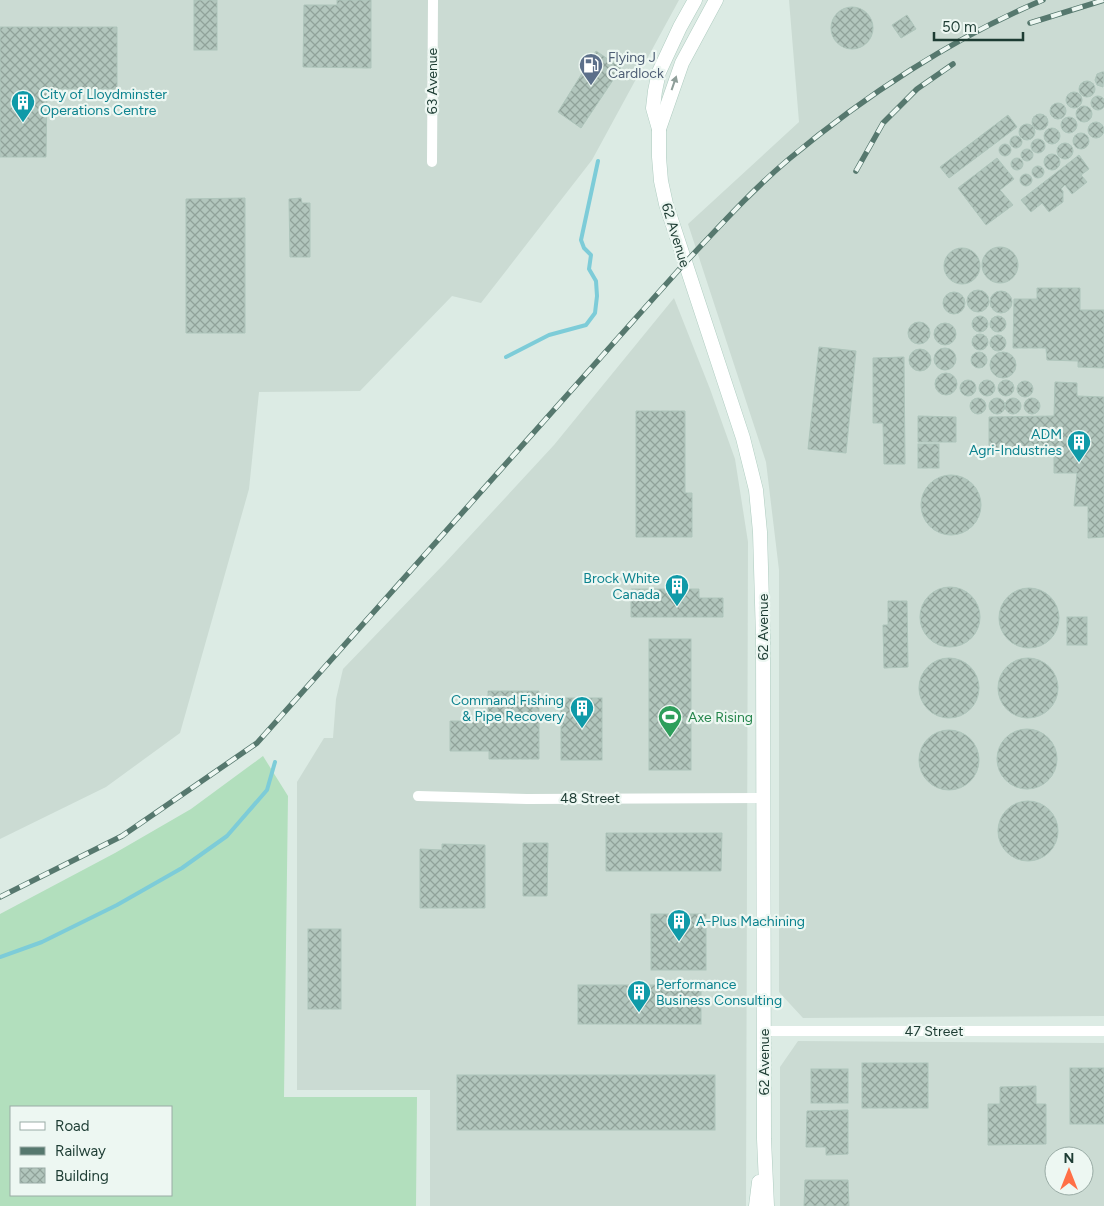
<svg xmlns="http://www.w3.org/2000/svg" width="1104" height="1206" font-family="Figtree,sans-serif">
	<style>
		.built { fill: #cbdbd3; fill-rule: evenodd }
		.grass { fill: #b2dfbd; fill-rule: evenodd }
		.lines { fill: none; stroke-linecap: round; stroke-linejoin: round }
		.stream { stroke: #7dccd8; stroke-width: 4 }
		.building { fill: url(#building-cross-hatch); stroke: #aec5bb }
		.secondary-casing { stroke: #aeccc0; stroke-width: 15 }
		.street { stroke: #fff; stroke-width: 10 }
		.secondary { stroke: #fff; stroke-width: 14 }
		.rail-casing { stroke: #56786e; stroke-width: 5.5 }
		.rail { stroke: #edf7f2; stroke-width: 4; stroke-dasharray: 11; stroke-linecap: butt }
		.oneway { fill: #8e9e99 }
		.labels { text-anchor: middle; stroke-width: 4.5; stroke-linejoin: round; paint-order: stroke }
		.service-label { font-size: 14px; fill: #4e5e75; stroke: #edf7f2; text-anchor: start }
		.street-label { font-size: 14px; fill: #1d3c33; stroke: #edf7f2 }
		.culture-label { font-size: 14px; fill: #0d838f; stroke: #edf7f2; text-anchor: start }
		.leisure-label { font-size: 14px; fill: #27864d; stroke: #edf7f2; text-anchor: start }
	</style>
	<defs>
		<pattern id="building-cross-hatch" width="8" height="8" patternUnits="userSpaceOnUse" patternTransform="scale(1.25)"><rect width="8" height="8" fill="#b2c6bd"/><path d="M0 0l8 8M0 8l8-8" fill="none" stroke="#90a29a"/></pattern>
	</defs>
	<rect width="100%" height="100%" fill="#dcebe4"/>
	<!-- built -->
	<g class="built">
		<polygon points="0,0 679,0 592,160 481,303 452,296 360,391 259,392 249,489 180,733 106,787 0,839"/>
		<polygon points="789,0 1104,0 1104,1016 803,1018 779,992 779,570 766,462 688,224 799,122"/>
		<polygon points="674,298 710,389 735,459 748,542 746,1206 430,1206 430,1090 297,1090 297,782 324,738 333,738 336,699 343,669 445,563 554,445"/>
		<path d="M798,1041L1104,1043V1206H780V1067ZM1054,1156H1084V1186H1054Z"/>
	</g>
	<!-- grass -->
	<path class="grass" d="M263,756L288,796L284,1097H417L416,1206H0V914L115,853L191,809ZM11,1107H171V1195H11Z"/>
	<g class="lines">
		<!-- stream -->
		<g class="stream">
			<polyline points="506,357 549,335 586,325 595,313 597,296 596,281 589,269 591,255 584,248 581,240 598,161"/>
			<polyline points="0,957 42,942 117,905 182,868 227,836 267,790 275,762"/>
		</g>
	</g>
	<!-- building -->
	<g class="building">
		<rect x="194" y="0" width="23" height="50"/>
		<polygon points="337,0 371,0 371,68 303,67 304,5 337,5"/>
		<circle cx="852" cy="28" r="21"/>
		<polygon points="907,15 916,29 901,38 892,25"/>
		<polygon points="0,27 117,27 117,89 47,89 46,157 0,157"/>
		<polygon points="596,51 621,68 581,128 558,112"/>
		<polygon points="1102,72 1104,72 1103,87 1097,85 1095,80 1097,74"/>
		<circle cx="1087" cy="89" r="8"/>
		<circle cx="1074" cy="100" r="8"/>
		<circle cx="1098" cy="103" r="7"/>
		<circle cx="1058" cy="111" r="8"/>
		<circle cx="1084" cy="114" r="8"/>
		<circle cx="1040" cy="122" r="8"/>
		<polygon points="1008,115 1017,127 949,178 940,167"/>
		<circle cx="1069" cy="125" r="8"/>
		<circle cx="1096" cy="130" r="8"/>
		<circle cx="1027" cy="132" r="8"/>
		<circle cx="1052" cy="136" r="8"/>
		<circle cx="1081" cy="141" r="8"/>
		<circle cx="1016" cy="142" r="6"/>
		<circle cx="1038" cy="146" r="7"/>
		<circle cx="1065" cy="151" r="8"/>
		<circle cx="1005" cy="150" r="6"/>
		<circle cx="1027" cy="155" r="6"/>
		<circle cx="1052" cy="162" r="8"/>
		<polygon points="1079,155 1089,169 1081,175 1087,182 1072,194 1065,185 1061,189 1063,191 1063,202 1049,212 1042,203 1031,212 1021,200"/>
		<polygon points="997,158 1014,179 1000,190 1013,205 986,225 958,188"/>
		<circle cx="1017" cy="164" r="6"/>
		<circle cx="1038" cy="172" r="6"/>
		<circle cx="1026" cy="180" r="6"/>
		<polygon points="245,198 245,333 186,333 186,199"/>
		<polygon points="301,198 302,203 310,203 310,257 290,257 289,199"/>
		<circle cx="1000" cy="265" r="18"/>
		<circle cx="962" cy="266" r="18"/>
		<polygon points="1037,288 1080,288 1080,310 1104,310 1104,368 1078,367 1078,361 1047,360 1046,348 1013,348 1014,299 1037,299"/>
		<circle cx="978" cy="301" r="11"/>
		<circle cx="1001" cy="302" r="11"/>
		<circle cx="954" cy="303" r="11"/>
		<circle cx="998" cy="324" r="8"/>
		<circle cx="980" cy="324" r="8"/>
		<circle cx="919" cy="333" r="11"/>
		<circle cx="945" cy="334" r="11"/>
		<circle cx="980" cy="342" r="8"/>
		<circle cx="998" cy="343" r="8"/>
		<polygon points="819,347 856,351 846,453 808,449"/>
		<circle cx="945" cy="359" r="11"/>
		<circle cx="920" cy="360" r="11"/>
		<circle cx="1003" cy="365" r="13"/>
		<circle cx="979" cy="360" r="8"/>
		<polygon points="904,357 905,464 884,464 883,423 873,423 873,358"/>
		<circle cx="946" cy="384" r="11"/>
		<circle cx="1006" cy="388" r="8"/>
		<circle cx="968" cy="388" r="8"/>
		<circle cx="987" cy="388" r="8"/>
		<circle cx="1025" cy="389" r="8"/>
		<polygon points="1055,382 1077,383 1077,396 1104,397 1104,537 1088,538 1088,506 1074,506 1077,473 1054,473 1054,452 989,453 989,417 1054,416"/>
		<circle cx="978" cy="406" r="8"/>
		<circle cx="1013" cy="406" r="8"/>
		<circle cx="1032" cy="406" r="8"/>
		<circle cx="997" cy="406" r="8"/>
		<polygon points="636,411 685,411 685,493 692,493 692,537 636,537"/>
		<polygon points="918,416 956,417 956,442 918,442"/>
		<rect x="918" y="444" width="21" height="24"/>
		<circle cx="951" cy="505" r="30"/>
		<circle cx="950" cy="617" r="30"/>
		<circle cx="1029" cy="618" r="30"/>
		<polygon points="631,589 699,589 699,598 723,598 723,617 631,617"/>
		<polygon points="888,601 907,601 908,667 884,668 883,625 888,625"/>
		<rect x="1067" y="617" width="20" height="28"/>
		<rect x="649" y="639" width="42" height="131"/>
		<circle cx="1028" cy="688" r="30"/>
		<circle cx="949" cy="688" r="30"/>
		<polygon points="488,691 539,691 539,759 489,759 489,751 450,751 450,721 488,721"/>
		<rect x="561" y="698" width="41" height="62"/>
		<circle cx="1027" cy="759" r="30"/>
		<circle cx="949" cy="760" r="30"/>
		<circle cx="1028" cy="831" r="30"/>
		<polygon points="606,833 722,833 721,871 606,871"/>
		<polygon points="523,843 548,843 547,896 523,896"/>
		<polygon points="442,844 485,845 485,908 420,908 420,849 442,850"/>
		<rect x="651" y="914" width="55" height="56"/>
		<rect x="308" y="929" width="33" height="80"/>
		<rect x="578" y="985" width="123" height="39"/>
		<rect x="862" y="1063" width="66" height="45"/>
		<rect x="1070" y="1068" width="34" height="56"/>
		<rect x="811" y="1069" width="37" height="34"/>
		<rect x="457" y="1075" width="258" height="55"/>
		<polygon points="1036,1086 1036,1104 1046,1104 1046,1144 988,1145 988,1104 1000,1104 1000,1087"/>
		<polygon points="848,1110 848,1154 826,1155 826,1147 806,1147 807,1111"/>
		<rect x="1084" y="1160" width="3" height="25"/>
		<polygon points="805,1180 848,1180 849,1206 804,1206"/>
	</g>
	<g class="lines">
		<!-- secondary casing -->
		<g class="secondary-casing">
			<g id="secondary">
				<polyline points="695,0 680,27 659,72 655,91 653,108 659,129 659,157 661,181 666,204 743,438 756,490 760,532 763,638 764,1139 767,1206"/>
				<polyline points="659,129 682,63 716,0"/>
				<polyline points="756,1206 759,1182"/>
			</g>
		</g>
		<!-- street -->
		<g class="street">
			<polyline points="432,162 433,0"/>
			<polyline points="418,796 527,799 763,798"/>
			<polyline points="764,1031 1104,1031"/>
		</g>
		<!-- secondary -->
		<use href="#secondary" class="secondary"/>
		<!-- rail casing -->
		<g class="rail-casing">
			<g id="rail">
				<polyline points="1030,23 1104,0"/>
				<polyline points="856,171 883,123 917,89 953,64"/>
				<path d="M0,897L122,836L257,743L684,264C718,228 751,191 789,159C863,97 954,37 1043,0"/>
			</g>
		</g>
		<!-- rail -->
		<use href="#rail" class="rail"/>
	</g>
	<!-- one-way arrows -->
	<defs><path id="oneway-solid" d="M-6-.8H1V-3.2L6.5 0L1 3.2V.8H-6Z" transform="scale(1.25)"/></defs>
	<use class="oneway" href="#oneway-solid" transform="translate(674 83) rotate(-71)"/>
	<!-- icons -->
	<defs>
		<g id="fuel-pin" transform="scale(1.25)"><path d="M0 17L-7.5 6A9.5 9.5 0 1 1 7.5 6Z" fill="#5c6f8a" stroke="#edf7f2"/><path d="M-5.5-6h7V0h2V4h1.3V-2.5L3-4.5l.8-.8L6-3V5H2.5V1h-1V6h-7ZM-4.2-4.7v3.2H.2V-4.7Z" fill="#fff"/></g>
		<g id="building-pin" transform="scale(1.25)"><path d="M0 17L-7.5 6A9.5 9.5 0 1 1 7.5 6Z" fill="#0f9aa8" stroke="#edf7f2"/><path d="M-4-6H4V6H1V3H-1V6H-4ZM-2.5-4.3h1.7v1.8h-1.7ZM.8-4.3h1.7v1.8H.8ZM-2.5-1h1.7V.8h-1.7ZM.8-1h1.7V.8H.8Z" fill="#fff"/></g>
		<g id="stadium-pin" transform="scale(1.25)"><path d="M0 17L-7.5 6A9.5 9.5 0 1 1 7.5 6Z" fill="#2e9e5b" stroke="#edf7f2"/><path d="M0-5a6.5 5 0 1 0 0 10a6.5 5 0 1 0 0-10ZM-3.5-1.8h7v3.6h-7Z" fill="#fff"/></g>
	</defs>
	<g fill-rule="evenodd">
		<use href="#fuel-pin" x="591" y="65"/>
		<use href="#building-pin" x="23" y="102"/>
		<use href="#building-pin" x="1079" y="442"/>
		<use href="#building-pin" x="677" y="586"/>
		<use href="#building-pin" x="582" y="708"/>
		<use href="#stadium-pin" x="670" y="717"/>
		<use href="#building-pin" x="679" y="921"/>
		<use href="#building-pin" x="639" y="992"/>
	</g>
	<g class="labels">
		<!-- service labels -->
		<g class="service-label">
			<text x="608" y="62">Flying J<tspan x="608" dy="16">Cardlock</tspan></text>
		</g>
		<!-- street labels -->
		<g class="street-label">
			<text transform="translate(432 81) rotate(-90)" y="5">63 Avenue</text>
			<text transform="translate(676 235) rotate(73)" y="5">62 Avenue</text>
			<text transform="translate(763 627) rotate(-90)" y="5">62 Avenue</text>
			<text x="590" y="803">48 Street</text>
			<text x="934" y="1036">47 Street</text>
			<text transform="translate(764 1062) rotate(-90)" y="5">62 Avenue</text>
		</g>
		<!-- culture labels -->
		<g class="culture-label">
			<text x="40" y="99">City of Lloydminster<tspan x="40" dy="16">Operations Centre</tspan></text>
			<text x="1062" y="439" text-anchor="end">ADM<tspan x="1062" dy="16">Agri-Industries</tspan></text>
			<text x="660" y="583" text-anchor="end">Brock White<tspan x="660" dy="16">Canada</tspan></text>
			<text x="564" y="705" text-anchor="end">Command Fishing<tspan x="564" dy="16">&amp; Pipe Recovery</tspan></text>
			<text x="696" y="926">A-Plus Machining</text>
			<text x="656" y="989">Performance<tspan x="656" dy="16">Business Consulting</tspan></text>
		</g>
		<!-- leisure labels -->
		<g class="leisure-label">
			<text x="688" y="722">Axe Rising</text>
		</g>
	</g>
	<!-- legend -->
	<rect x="10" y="1106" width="162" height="90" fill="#edf7f2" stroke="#9aaca6"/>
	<rect x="20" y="1122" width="25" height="8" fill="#ffffff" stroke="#9aaca6"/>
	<text x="55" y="1131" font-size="15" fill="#1d3c33">Road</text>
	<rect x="20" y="1147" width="25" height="8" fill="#56786e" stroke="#9aaca6"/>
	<text x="55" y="1156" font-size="15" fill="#1d3c33">Railway</text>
	<rect x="20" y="1168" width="25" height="15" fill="url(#building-cross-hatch)" stroke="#9aaca6"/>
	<text x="55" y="1181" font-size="15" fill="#1d3c33">Building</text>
	<!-- north arrow -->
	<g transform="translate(1069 1171)"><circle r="24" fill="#edf7f2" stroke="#9aaca6"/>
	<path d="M0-4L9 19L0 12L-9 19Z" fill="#ff6f46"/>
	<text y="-8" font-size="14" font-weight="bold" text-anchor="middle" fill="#1d3c33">N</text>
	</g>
	<!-- scale -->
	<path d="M934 32v8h89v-8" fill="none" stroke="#1d3c33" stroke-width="2.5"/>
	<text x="942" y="32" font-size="15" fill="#1d3c33" stroke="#edf7f2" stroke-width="4" paint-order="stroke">50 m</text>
</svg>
